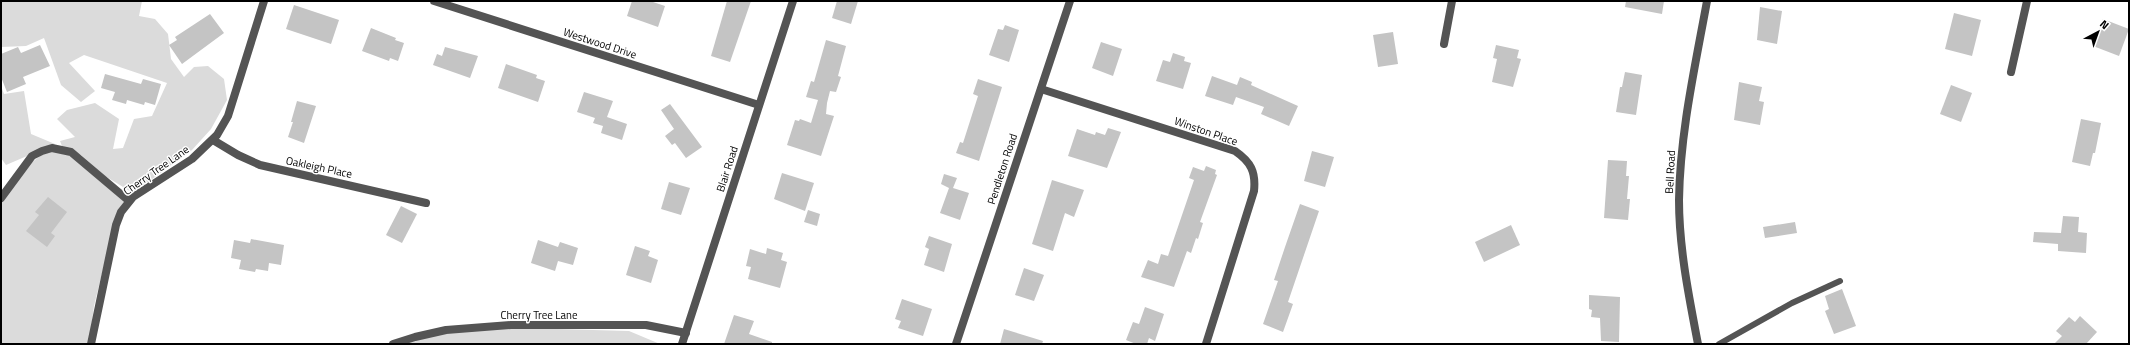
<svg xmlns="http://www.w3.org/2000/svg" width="2130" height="345" font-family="'Titillium Web',sans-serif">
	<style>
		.green { fill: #dbdbdb }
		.building { fill: #c4c4c4 }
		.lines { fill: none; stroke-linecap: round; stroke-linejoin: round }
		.lane { stroke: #545454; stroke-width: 6 }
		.street { stroke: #545454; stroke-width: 8 }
		.labels { text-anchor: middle; stroke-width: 3; stroke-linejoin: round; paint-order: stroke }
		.street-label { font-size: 11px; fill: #000; stroke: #fff }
	</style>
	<rect width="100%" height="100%" fill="#fff"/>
	<!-- green -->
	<g class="green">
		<polygon points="1,1 142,1 139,16 155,19 168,34 171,59 184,77 194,67 208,66 224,79 227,100 211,129 192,150 133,193 105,176 81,155 62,146 60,141 75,137 57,119 67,110 95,103 119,119 113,149 123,148 134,119 152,116 167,83 84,55 69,63 95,91 81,102 61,85 44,38 26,46 1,47"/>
		<polygon points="1,86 4,94 24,91 31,134 55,144 6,165 1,158"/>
		<polygon points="58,151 71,156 124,202 117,212 94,306 89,344 1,344 1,203 31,163 44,153"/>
		<path d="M521,328L629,331L660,344H403C441,330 482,330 521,328Z"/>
	</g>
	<!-- building -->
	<g class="building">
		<polygon points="632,1 650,1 665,6 658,27 627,16"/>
		<polygon points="727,1 751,1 730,62 711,56"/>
		<polygon points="837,1 858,1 851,24 832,18"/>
		<polygon points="1626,1 1664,1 1662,14 1625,7"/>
		<polygon points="294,5 339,20 331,44 286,29"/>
		<polygon points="1760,7 1782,11 1777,44 1757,40"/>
		<polygon points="1954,13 1981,20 1972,56 1945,49"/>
		<polygon points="210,14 224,33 182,64 169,45 177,40 175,37"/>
		<polygon points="2103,19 2129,29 2119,56 2093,46"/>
		<polygon points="1005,25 1019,30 1009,62 989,55 998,29 1003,30"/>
		<polygon points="371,28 396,38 395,40 404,43 398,61 390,58 389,61 362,51"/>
		<polygon points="1393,32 1398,64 1378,67 1373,35"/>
		<polygon points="826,40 846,46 838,76 841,77 836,92 830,91 827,103 826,114 834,116 821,156 787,145 795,120 799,121 800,119 811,123 818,100 806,97 811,81 814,82"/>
		<polygon points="1101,42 1122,49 1113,76 1092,68"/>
		<polygon points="40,45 50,66 23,77 26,84 7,92 1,77 1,54 18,47 21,53"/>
		<polygon points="1496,45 1519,50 1517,58 1521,59 1513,87 1492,82 1497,59 1493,58"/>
		<polygon points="445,47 478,56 470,78 433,65 437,54 442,56"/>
		<polygon points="1173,53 1185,57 1184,61 1191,63 1183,89 1156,81 1163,60 1170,62"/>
		<polygon points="506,64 537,75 536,78 545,81 538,102 498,88"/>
		<polygon points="1625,72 1642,75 1636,115 1616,112 1620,87 1622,87"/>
		<polygon points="105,74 141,84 143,79 161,84 155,105 145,102 144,105 127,100 126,104 112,100 115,92 101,88"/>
		<polygon points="1212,76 1237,85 1240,77 1252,82 1251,85 1298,106 1289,126 1261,114 1264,107 1236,97 1233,105 1205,96"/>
		<polygon points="978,79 1002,87 979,161 956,153 960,142 963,143 978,96 973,94"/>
		<polygon points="1739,82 1762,87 1759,101 1764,102 1760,125 1734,120"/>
		<polygon points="1951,85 1972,93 1961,122 1940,114"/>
		<polygon points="584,92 613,101 607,117 627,124 622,140 601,133 603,126 593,123 595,118 577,112"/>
		<polygon points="297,101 316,106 304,143 288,137 293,122 291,122"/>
		<polygon points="670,104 702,147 686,158 675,143 672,145 665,136 674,129 661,110"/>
		<polygon points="2081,119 2101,123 2095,153 2093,153 2090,166 2072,162"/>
		<polygon points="1108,128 1121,132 1107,168 1068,156 1077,129 1095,135 1096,132 1105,135"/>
		<polygon points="1312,151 1334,157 1325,187 1304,181"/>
		<polygon points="1608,160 1627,161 1626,176 1629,176 1627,199 1630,199 1628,220 1604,218"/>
		<polygon points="1206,166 1216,170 1215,174 1217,175 1200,222 1203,223 1198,239 1196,238 1191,253 1187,251 1174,287 1141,277 1148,260 1158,264 1161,254 1168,256 1194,180 1189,178 1193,167 1204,171"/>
		<polygon points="782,173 814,183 805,211 774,199"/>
		<polygon points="944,174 957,178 953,188 969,193 960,220 940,213 949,188 941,184"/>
		<polygon points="1052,180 1084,190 1074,217 1065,213 1053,251 1032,244"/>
		<polygon points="669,182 690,188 681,215 661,209"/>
		<polygon points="48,197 67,212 51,233 55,236 47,247 26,231 39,215 35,212"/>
		<polygon points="1300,204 1319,211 1288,302 1293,304 1283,332 1263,324 1278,281 1274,280 1285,247"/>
		<polygon points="401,206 417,214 402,243 386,235"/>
		<polygon points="808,210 820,214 817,226 804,222"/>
		<polygon points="2063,216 2079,217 2078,232 2087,233 2086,253 2058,251 2058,244 2033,242 2034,232 2061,233"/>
		<polygon points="1795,222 1797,233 1765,238 1763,227"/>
		<polygon points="1511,225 1520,245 1484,262 1475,242"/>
		<polygon points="929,236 952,244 944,272 924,265 929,249 925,247"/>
		<polygon points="251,239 284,245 281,265 269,263 268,271 256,269 255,272 239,269 241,260 231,258 234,240 250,243"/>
		<polygon points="538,240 558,247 560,242 578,248 573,265 558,261 555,271 531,263"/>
		<polygon points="635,246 650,251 648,256 658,260 651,283 626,275"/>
		<polygon points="767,248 783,253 781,260 787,262 780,288 748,279 751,267 746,266 750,249 766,254"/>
		<polygon points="1024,268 1044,275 1034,301 1015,295"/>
		<polygon points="1842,289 1856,326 1834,334 1825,311 1829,309 1825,296"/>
		<polygon points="1589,295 1620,297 1619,342 1601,341 1600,318 1591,317 1592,310 1589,309"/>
		<polygon points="902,299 932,309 923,336 898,328 901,321 895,319"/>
		<polygon points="1145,307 1164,314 1155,341 1149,338 1147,344 1136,344 1126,340 1133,322 1139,324"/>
		<polygon points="734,315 754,321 749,334 772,342 772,344 724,344"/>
		<polygon points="2080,316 2097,332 2086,344 2054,344 2062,336 2056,331 2069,317 2075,322"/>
		<polygon points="1004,329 1043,341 1042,344 1000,344"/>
	</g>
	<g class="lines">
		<!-- lane -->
		<polyline class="lane" points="1719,344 1792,303 1840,281"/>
		<!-- street -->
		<g class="street">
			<polyline points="434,1 759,105"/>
			<polyline points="1444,44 1452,1"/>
			<polyline points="2011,72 2027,1"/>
			<path d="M1041,89L1235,151C1251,162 1256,172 1254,191L1206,344"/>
			<polyline points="213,140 238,155 260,165 426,203"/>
			<polyline points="1,198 32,156 42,151 52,148 71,152 129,201"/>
			<polyline points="91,344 116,225 121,212 133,197 192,159 217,135 228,116 264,1"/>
			<polyline points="393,344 415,337 446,330 511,325 646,325 686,333"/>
			<polyline points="682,344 793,1"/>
			<polyline points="956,344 1070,1"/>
			<path d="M1698,344C1689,297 1679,248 1679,200C1680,133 1695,67 1707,1"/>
		</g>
	</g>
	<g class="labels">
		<!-- street labels -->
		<g class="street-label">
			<text transform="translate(600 43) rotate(18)" y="4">Westwood Drive</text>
			<text transform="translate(1206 131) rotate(19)" y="4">Winston Place</text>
			<text transform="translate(319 167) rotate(12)" y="4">Oakleigh Place</text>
			<text transform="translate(727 169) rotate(-72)" y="4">Blair Road</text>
			<text transform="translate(1002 169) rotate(-72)" y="4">Pendleton Road</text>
			<text transform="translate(156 170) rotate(-35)" y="4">Cherry Tree Lane</text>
			<text transform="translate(1670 172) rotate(-87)" y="4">Bell Road</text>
			<text x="539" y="319">Cherry Tree Lane</text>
		</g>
	</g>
	<!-- border -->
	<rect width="2130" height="345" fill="none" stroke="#000000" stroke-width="4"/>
	<!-- north arrow -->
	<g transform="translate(2098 32) rotate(41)" stroke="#ffffff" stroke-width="3" paint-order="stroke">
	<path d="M0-3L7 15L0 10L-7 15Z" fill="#000000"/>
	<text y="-6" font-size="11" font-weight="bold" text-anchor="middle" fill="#000000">N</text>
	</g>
</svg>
